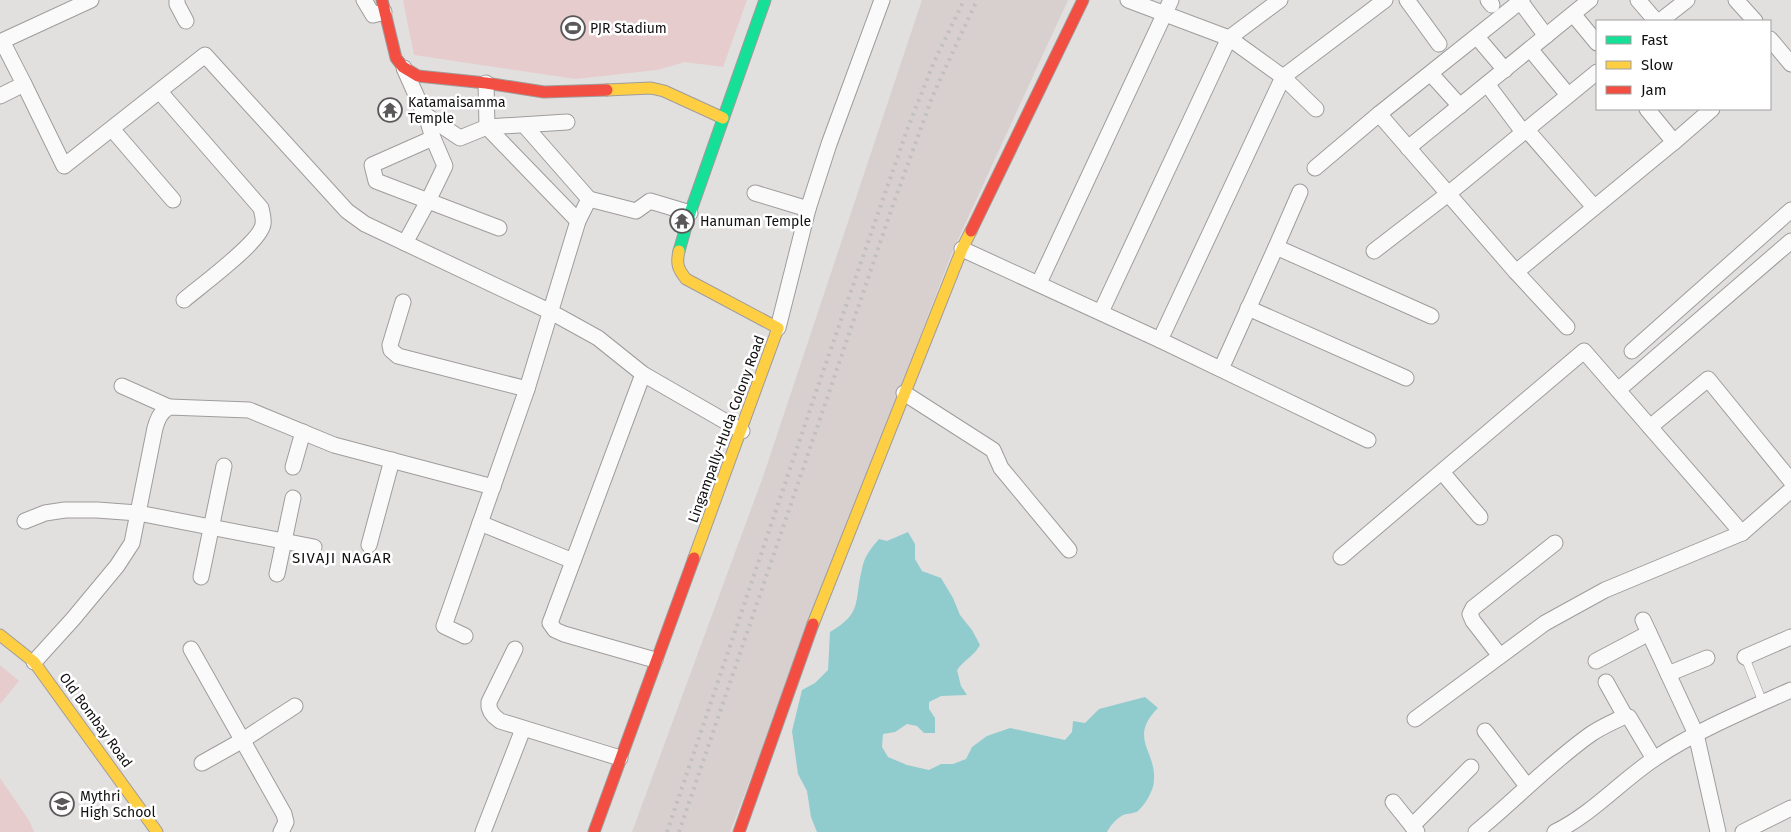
<svg xmlns="http://www.w3.org/2000/svg" width="1791" height="832" font-family="'Fira Sans',sans-serif">
	<style>
		.built { fill: #d8cfcf }
		.green { fill: #e6cccc }
		.water { fill: #90ccce }
		.lines { fill: none; stroke-linecap: round; stroke-linejoin: round }
		.lane-casing { stroke: #9f9c9c; stroke-width: 9 }
		.street-casing { stroke: #9f9c9c; stroke-width: 17 }
		.fast-casing { stroke: #9f9c9c; stroke-width: 13 }
		.slow-casing { stroke: #9f9c9c; stroke-width: 13 }
		.jam-casing { stroke: #9f9c9c; stroke-width: 13 }
		.lane { stroke: #fbfafa; stroke-width: 8 }
		.street { stroke: #fbfafa; stroke-width: 15 }
		.fast { stroke: #16e098; stroke-width: 11 }
		.slow { stroke: #ffcf43; stroke-width: 11 }
		.jam { stroke: #f24e42; stroke-width: 11 }
		.rail { stroke: #c1c0c0; stroke-width: 4; stroke-dasharray: 2.5 5; stroke-linecap: butt }
		.labels { text-anchor: middle; stroke-width: 5; stroke-linejoin: round; paint-order: stroke }
		.poi-label { font-size: 14px; fill: #110f0f; stroke: #fff; text-anchor: start }
		.street-label { font-size: 14px; fill: #110f0f; stroke: #fff }
		.neighbourhood-label { font-size: 15px; letter-spacing: 1px; fill: #110f0f; stroke: #fff }
	</style>
	<rect width="100%" height="100%" fill="#e2dfdf"/>
	<!-- built -->
	<polygon class="built" points="922,0 1068,0 953,250 730,832 632,832 764,474"/>
	<!-- green -->
	<g class="green">
		<polygon points="403,0 747,0 723,67 685,62 657,70 576,79 414,55"/>
		<polygon points="0,665 19,681 0,704"/>
		<polygon points="0,778 30,822 34,832 0,832"/>
	</g>
	<!-- water -->
	<path class="water" d="M908,532L915,544V559L922,571L941,578L953,598L960,615L972,630L980,645C974,656 964,660 957,670L961,686L967,695L941,696L929,702V709L935,718V733H924L917,726L907,724L895,732L883,734L882,747L888,757L907,765L929,770L941,764H953L966,759L972,747L987,736L1010,728L1065,740L1072,732L1073,721L1085,723L1099,709L1145,697L1158,708C1128,738 1156,750 1154,780C1154,790 1145,805 1138,811C1134,814 1127,813 1123,815C1116,819 1110,826 1107,832H817L811,817L807,791L798,774L792,731L802,690L815,683L828,670L830,632C863,613 854,601 862,569C864,557 871,548 879,539L887,541Z"/>
	<g class="lines">
		<!-- lane casing -->
		<g class="lane-casing">
			<polyline id="lane" points="1745,657 1763,703"/>
		</g>
		<!-- street casing -->
		<g class="street-casing">
			<g id="street">
				<polyline points="177,0 177,4 186,21"/>
				<polyline points="364,0 373,15 384,12"/>
				<polyline points="1128,0 1229,38 1283,77 1316,109"/>
				<polyline points="1407,0 1439,44"/>
				<polyline points="1488,0 1492,5"/>
				<polyline points="1638,0 1656,21"/>
				<polyline points="1736,0 1755,21"/>
				<polyline points="1520,1 1546,36"/>
				<polyline points="1573,14 1597,43"/>
				<polyline points="1660,21 1687,0"/>
				<polyline points="1477,37 1505,70"/>
				<polyline points="1770,39 1791,64"/>
				<polyline points="1530,49 1568,95"/>
				<polyline points="404,68 428,122 433,138 372,165 376,181 499,228"/>
				<polyline points="1431,74 1460,106"/>
				<polyline points="486,83 487,127 578,221"/>
				<polyline points="24,84 2,41 91,0"/>
				<polyline points="1487,84 1523,132"/>
				<path d="M160,92L261,208C262,213 264,219 263,224C261,242 199,287 184,300"/>
				<polyline points="0,96 24,84 64,166 205,55 347,211 365,224 551,312 598,338 643,374 742,431"/>
				<polyline points="424,114 460,138 487,127 567,122"/>
				<polyline points="1379,114 1516,272 1567,327"/>
				<polyline points="525,126 589,199"/>
				<polyline points="112,129 173,200"/>
				<polyline points="1526,129 1594,207"/>
				<polyline points="1674,142 1712,109"/>
				<polyline points="1408,148 1590,0"/>
				<polyline points="1315,168 1379,114 1522,0"/>
				<polyline points="755,193 808,209"/>
				<polyline points="405,243 428,201 445,166 433,138"/>
				<polyline points="1276,247 1431,316"/>
				<polyline points="962,249 1160,340 1368,440"/>
				<polyline points="1374,251 1448,194 1597,72"/>
				<polyline points="1516,272 1674,142 1647,109"/>
				<polyline points="1039,283 1171,0"/>
				<polyline points="403,302 390,345 391,350 398,356 527,389"/>
				<polyline points="1248,308 1406,378"/>
				<polyline points="1101,312 1229,38 1280,0"/>
				<polyline points="778,328 808,209 829,144 882,0"/>
				<polyline points="1160,340 1283,77 1385,0"/>
				<polyline points="1632,351 1791,210"/>
				<polyline points="1221,369 1276,247 1300,192"/>
				<polyline points="643,374 550,623 555,630 564,634 655,660"/>
				<polyline points="122,386 169,407"/>
				<polyline points="1618,390 1791,241"/>
				<polyline points="904,393 993,450 1001,468 1069,550"/>
				<polyline points="1650,427 1708,379 1791,481"/>
				<polyline points="293,467 303,432"/>
				<polyline points="1442,472 1480,517"/>
				<polyline points="25,521 45,513 65,510 97,510 138,513 314,547"/>
				<polyline points="480,523 573,561"/>
				<polyline points="369,545 392,460"/>
				<polyline points="1341,557 1584,351 1742,533"/>
				<polyline points="277,574 293,498"/>
				<polyline points="201,577 224,466"/>
				<polyline points="1643,620 1696,734 1718,832"/>
				<polyline points="465,636 444,626 527,389 578,221 589,199 636,211 650,201 690,213"/>
				<polyline points="191,649 284,814 286,822 281,832"/>
				<polyline points="515,649 489,702 489,707 491,712 494,716 500,721 620,758"/>
				<polyline points="1500,656 1473,621 1470,614 1473,608 1555,543"/>
				<polyline points="1745,657 1791,637"/>
				<polyline points="1596,661 1649,633"/>
				<path d="M34,662L73,619L117,566L132,543L155,428C158,418 160,413 169,407L249,410L334,445L493,487"/>
				<polyline points="1668,674 1707,658"/>
				<polyline points="1606,682 1625,716"/>
				<polyline points="1415,719 1545,623 1605,590 1742,533 1791,490"/>
				<polyline points="1485,731 1527,786"/>
				<polyline points="202,763 243,740 295,706"/>
				<polyline points="1393,802 1417,832"/>
				<polyline points="1412,826 1471,767"/>
				<polyline points="483,832 523,729"/>
				<path d="M1476,832C1515,800 1550,763 1591,734C1601,727 1613,722 1625,716L1629,717L1654,759"/>
				<path d="M1555,832C1592,814 1620,782 1654,759C1696,731 1744,711 1791,690"/>
				<polyline points="1743,832 1791,808"/>
			</g>
		</g>
		<!-- fast casing -->
		<g class="fast-casing">
			<polyline id="fast" points="679,251 690,213 765,0"/>
		</g>
		<!-- slow casing -->
		<g class="slow-casing">
			<g id="slow">
				<polyline points="607,90 651,88 664,91 723,118"/>
				<path d="M679,251C676,264 678,269 686,279L778,328L694,558"/>
				<polyline points="813,624 962,249 971,231"/>
				<polyline points="0,635 34,662 157,832"/>
			</g>
		</g>
		<!-- jam casing -->
		<g class="jam-casing">
			<g id="jam">
				<polyline points="382,0 396,58 403,67 418,76 486,83 544,92 607,90"/>
				<polyline points="971,231 1083,0"/>
				<polyline points="594,832 694,558"/>
				<polyline points="739,832 813,624"/>
			</g>
		</g>
		<!-- lane -->
		<use href="#lane" class="lane"/>
		<!-- street -->
		<use href="#street" class="street"/>
		<!-- fast -->
		<use href="#fast" class="fast"/>
		<!-- slow -->
		<use href="#slow" class="slow"/>
		<!-- jam -->
		<use href="#jam" class="jam"/>
		<!-- rail -->
		<g class="rail">
			<polyline points="667,832 816,392 907,130 934,62 964,0"/>
			<polyline points="679,832 894,202 933,95 977,0"/>
		</g>
	</g>
	<!-- icons -->
	<defs>
		<g id="stadium-ring" transform="scale(1.25)"><circle r="9.5" fill="#fff" stroke="#5a5858" stroke-width="1.5"/><path d="M0-5a6.5 5 0 1 0 0 10a6.5 5 0 1 0 0-10ZM-3.5-1.8h7v3.6h-7Z" fill="#5a5858"/></g>
		<g id="temple-ring" transform="scale(1.25)"><circle r="9.5" fill="#fff" stroke="#5a5858" stroke-width="1.5"/><path d="M0-6L5-2H3V0L6.5 2.5H4V6H1.5V3h-3V6H-4V2.5H-6.5L-3 0V-2H-5Z" fill="#5a5858"/></g>
		<g id="school-ring" transform="scale(1.25)"><circle r="9.5" fill="#fff" stroke="#5a5858" stroke-width="1.5"/><path d="M0-5L7-2L0 1L-7-2ZM-4 1L0 2.5L4 1V4Q0 6-4 4Z" fill="#5a5858"/></g>
	</defs>
	<g fill-rule="evenodd">
		<use href="#stadium-ring" x="573" y="28"/>
		<use href="#temple-ring" x="390" y="110"/>
		<use href="#temple-ring" x="682" y="221"/>
		<use href="#school-ring" x="62" y="804"/>
	</g>
	<g class="labels">
		<!-- poi labels -->
		<g class="poi-label">
			<text x="590" y="33">PJR Stadium</text>
			<text x="408" y="107">Katamaisamma<tspan x="408" dy="16">Temple</tspan></text>
			<text x="700" y="226">Hanuman Temple</text>
			<text x="80" y="801">Mythri<tspan x="80" dy="16">High School</tspan></text>
		</g>
		<!-- street labels -->
		<g class="street-label">
			<text transform="translate(726 429) rotate(-70)" y="5">Lingampally-Huda Colony Road</text>
			<text transform="translate(96 720) rotate(54)" y="5">Old Bombay Road</text>
		</g>
		<!-- neighbourhood labels -->
		<g class="neighbourhood-label">
			<text x="342" y="563">SIVAJI NAGAR</text>
		</g>
	</g>
	<!-- legend -->
	<rect x="1596" y="20" width="175" height="90" fill="#ffffff" stroke="#a09f9f"/>
	<rect x="1606" y="36" width="25" height="8" fill="#16e098" stroke="#a09f9f"/>
	<text x="1641" y="45" font-size="15" fill="#110f0f">Fast</text>
	<rect x="1606" y="61" width="25" height="8" fill="#ffcf43" stroke="#a09f9f"/>
	<text x="1641" y="70" font-size="15" fill="#110f0f">Slow</text>
	<rect x="1606" y="86" width="25" height="8" fill="#f24e42" stroke="#a09f9f"/>
	<text x="1641" y="95" font-size="15" fill="#110f0f">Jam</text>
</svg>
